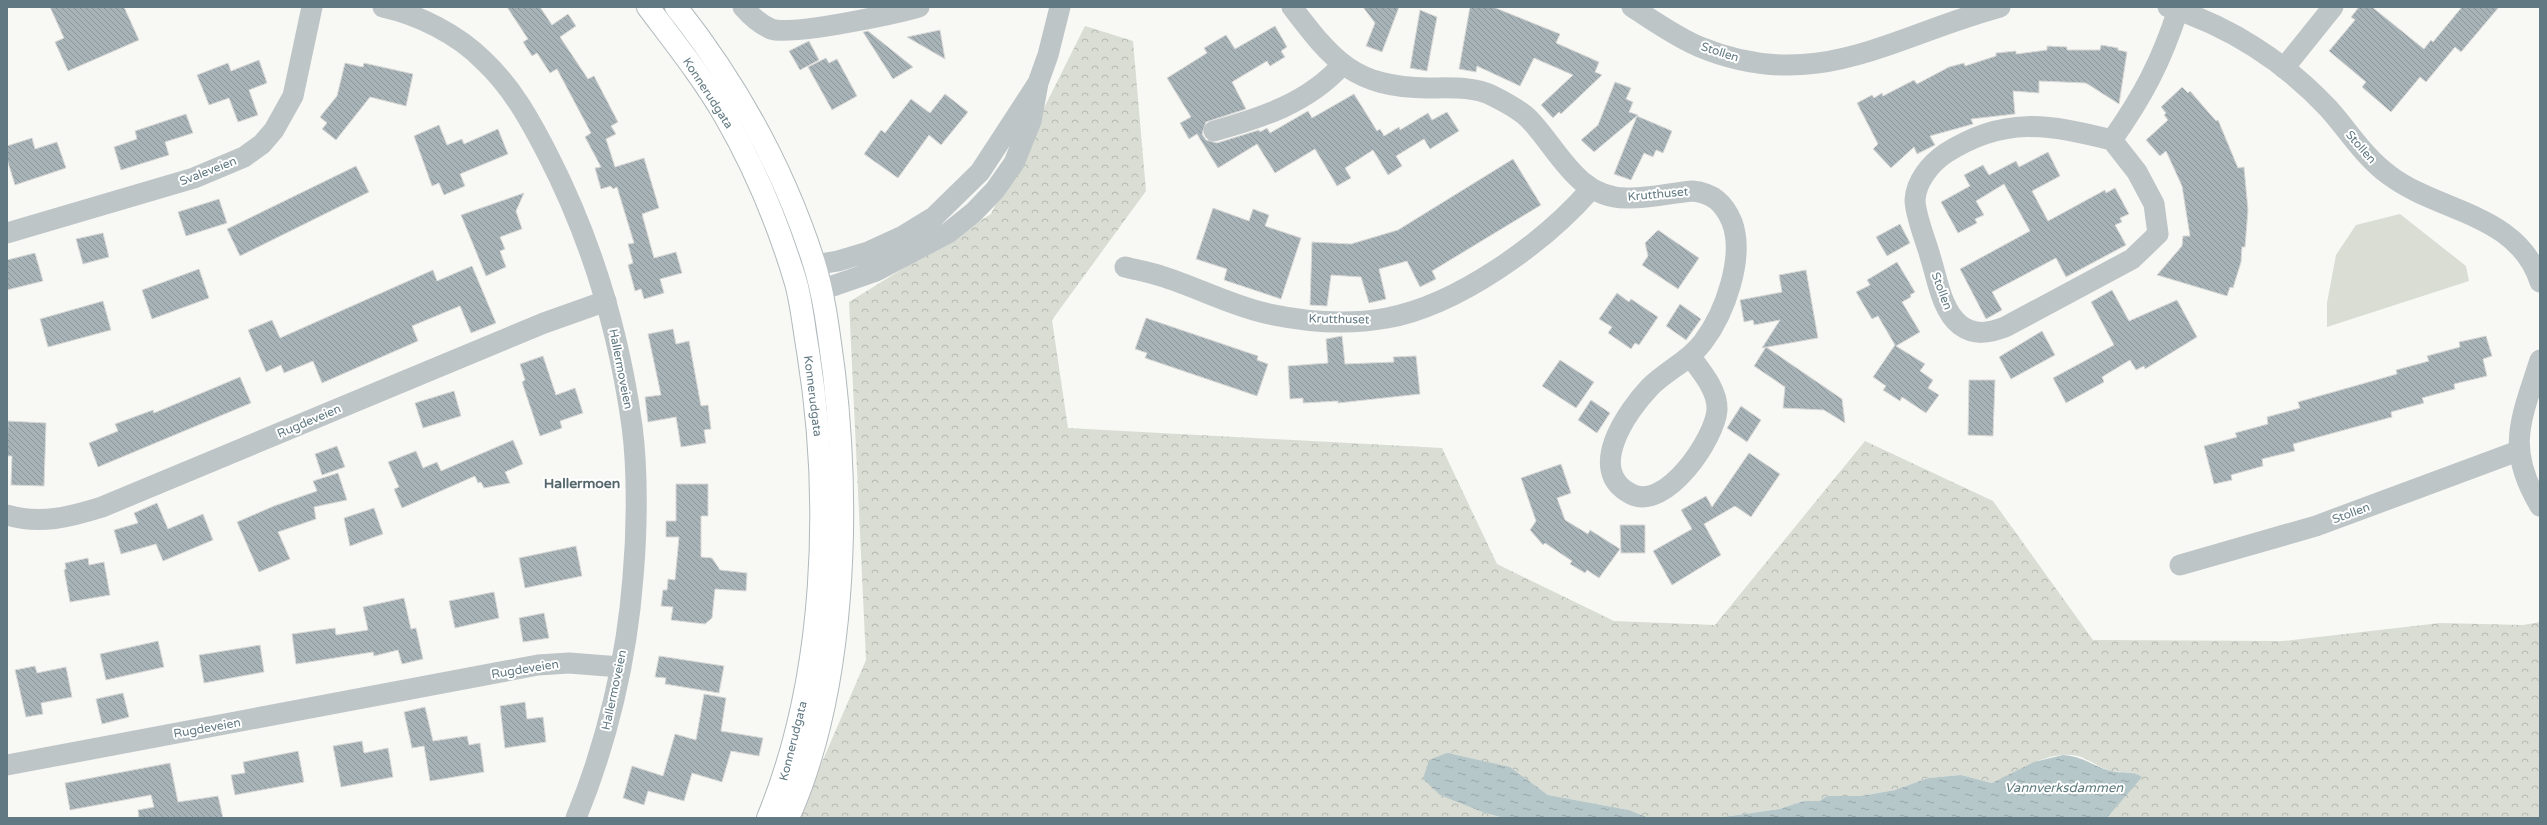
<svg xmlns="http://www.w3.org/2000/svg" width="2547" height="825" font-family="'Varela Round',sans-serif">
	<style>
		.forest { fill: url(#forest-crowns) }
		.pitch { fill: #d9ddd4 }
		.water { fill: url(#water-ripples) }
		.building { fill: url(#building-back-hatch); stroke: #dad9d7 }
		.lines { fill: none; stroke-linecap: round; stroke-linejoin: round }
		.secondary-casing { stroke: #b0b9bc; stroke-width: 24 }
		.street { stroke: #bec5c7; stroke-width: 21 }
		.secondary { stroke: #fff; stroke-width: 22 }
		.labels { text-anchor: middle; stroke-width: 4; stroke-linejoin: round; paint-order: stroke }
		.street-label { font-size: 12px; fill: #617982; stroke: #fff }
		.water-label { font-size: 13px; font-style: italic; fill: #5c797c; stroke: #fff }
		.quarter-label { font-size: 14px; font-weight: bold; fill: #54666c; stroke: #fff }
	</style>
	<defs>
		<pattern id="forest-crowns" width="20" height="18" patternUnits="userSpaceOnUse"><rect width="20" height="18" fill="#d9ddd4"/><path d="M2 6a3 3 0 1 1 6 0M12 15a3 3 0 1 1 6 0" fill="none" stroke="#b3b8b1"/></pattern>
		<pattern id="water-ripples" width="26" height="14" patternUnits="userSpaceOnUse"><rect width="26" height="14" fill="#b6c7c9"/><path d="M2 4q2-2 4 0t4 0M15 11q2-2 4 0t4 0" fill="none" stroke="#97a6a9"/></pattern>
		<pattern id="building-back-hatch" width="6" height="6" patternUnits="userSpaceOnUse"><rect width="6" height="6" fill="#a7b3b7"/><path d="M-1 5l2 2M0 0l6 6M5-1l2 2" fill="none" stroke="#8b969a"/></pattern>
	</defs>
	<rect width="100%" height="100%" fill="#f8f8f5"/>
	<!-- forest -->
	<path class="forest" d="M1085,26L1133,41L1146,191L1052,320L1068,428L1442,448L1497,564L1614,621L1715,625L1865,441L1993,501L2093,640L2283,641L2440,623L2523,625L2540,622V818H2107L2141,777C2131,770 2124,773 2112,771C2100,769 2090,759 2078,756C2048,749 2019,772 1992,783L1961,775L1928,778L1895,790L1861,796H1827L1819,801H1804L1779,809L1716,818H1649L1629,810L1548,795L1510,767L1485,813L1504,818H798L866,660L849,302L991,214Z"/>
	<!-- pitch -->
	<polygon class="pitch" points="2400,214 2466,266 2469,281 2327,327 2327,303 2336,255 2356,225"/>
	<!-- water -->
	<g class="water">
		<polygon points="1447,753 1510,767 1548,795 1629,810 1649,818 1504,818 1485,813 1440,795 1423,779 1429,760"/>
		<path d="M2063,755C2085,757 2092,766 2111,771C2123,774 2131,770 2142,777L2107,818H1716L1779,809L1804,801H1819L1827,796H1861L1895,790L1928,778L1961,775L1992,783L2034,762Z"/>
	</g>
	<!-- building -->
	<g class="building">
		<polygon points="50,7 124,7 139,40 68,71 55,42 64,38"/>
		<polygon points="507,7 540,7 552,25 568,14 576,26 560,37 588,79 594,76 618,122 611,126 616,134 606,139 615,167 644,158 659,208 642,214 654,258 676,252 682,273 660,279 664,293 644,299 641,289 635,291 628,265 633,263 628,244 634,243 617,187 613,189 611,186 601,189 595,168 601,167 585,137 591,133 557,69 550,73 537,53 532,56 523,42 528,39"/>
		<polygon points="1363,7 1399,7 1382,52 1366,46 1375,23"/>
		<polygon points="1470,7 1493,7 1560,34 1556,43 1599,62 1595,72 1602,75 1561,114 1559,112 1553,118 1541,105 1573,75 1534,58 1520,86 1477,66 1476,72 1459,69"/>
		<polygon points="2359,7 2372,7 2424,49 2431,40 2433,42 2462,7 2499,7 2461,52 2455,47 2426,82 2420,77 2391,112 2362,87 2366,82 2329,51 2355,20 2351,17"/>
		<polygon points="1420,10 1437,17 1427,71 1410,68"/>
		<polygon points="1275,26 1287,47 1281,51 1285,57 1270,66 1267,61 1232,82 1246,109 1206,122 1202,134 1206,140 1217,143 1259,130 1260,132 1267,128 1270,133 1308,111 1312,118 1354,94 1377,131 1380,129 1384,136 1399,127 1400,130 1428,113 1432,120 1447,112 1459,131 1430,149 1424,139 1396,156 1402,166 1388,175 1373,150 1345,168 1351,178 1337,186 1315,149 1275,173 1257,144 1218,168 1197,134 1189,139 1180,123 1191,117 1167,78 1207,53 1204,48 1226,35 1235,49"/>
		<polygon points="940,30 945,59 907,37"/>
		<polygon points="868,31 913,67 893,79 863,32"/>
		<polygon points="809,41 819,60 800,70 789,51"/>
		<polygon points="2101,45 2118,48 2118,50 2127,52 2119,104 2086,83 2039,81 2039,93 2013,91 2015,114 1971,119 1973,124 1930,136 1935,145 1917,154 1914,147 1891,168 1873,149 1878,144 1857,103 1872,95 1874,98 1882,93 1883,96 1914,80 1917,84 1949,67 1964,63 1965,66 1996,56 1996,53 2016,51 2016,54 2047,50 2047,46 2067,47 2067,50 2100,50"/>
		<polygon points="826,58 829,63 837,59 857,96 832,110 808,67"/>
		<polygon points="259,60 267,83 249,90 258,115 238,122 229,98 209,105 197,75 228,63 231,71"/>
		<polygon points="345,63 363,67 364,63 413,74 406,106 370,97 336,140 322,129 327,123 320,117 337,96"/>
		<polygon points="1615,82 1631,88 1626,99 1633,102 1629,112 1638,115 1594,152 1581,140 1598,125"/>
		<polygon points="2182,87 2188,93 2190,91 2216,121 2218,120 2238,168 2244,167 2248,210 2245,247 2242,247 2241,262 2233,288 2230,287 2227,296 2157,275 2182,246 2183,236 2190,236 2182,186 2166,151 2160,156 2146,140 2168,120 2164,115 2166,113 2161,107"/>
		<polygon points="945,94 968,112 941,145 929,135 898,178 864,154 881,130 885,133 911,99 930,113"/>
		<polygon points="186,114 193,133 165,142 169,155 121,170 114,147 137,139 135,131"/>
		<polygon points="1637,116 1672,131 1663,153 1656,150 1653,157 1644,153 1631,180 1614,174"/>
		<polygon points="439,125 447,145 462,139 464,144 498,129 508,154 460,174 465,186 444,195 439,183 432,186 414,136"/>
		<polygon points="32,138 35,149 57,142 66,168 15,185 7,159 7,146"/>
		<polygon points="2048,152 2060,176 2032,191 2048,221 2105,190 2106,193 2115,188 2129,214 2120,218 2122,222 2115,225 2126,245 2066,277 2056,258 1992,292 2002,310 1986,319 1960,269 2030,231 2004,184 1976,201 1984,215 1975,219 1977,223 1958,233 1941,202 1970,186 1964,175 1983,165 1989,175 2016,161 2019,167"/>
		<polygon points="1513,159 1541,205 1432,271 1436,279 1420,287 1407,261 1379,269 1386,299 1369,303 1361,277 1331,275 1327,306 1310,305 1312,242 1351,244 1398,230"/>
		<polygon points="356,166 369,192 240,256 227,229"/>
		<polygon points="524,193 516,211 522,229 500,237 505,249 500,251 506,267 486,276 461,215"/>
		<polygon points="219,199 227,223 186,236 178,212"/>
		<polygon points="1213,208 1249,221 1253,209 1269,215 1265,226 1301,238 1281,299 1224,280 1227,269 1196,259"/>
		<polygon points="1900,224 1910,243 1887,256 1876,237"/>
		<polygon points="1658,230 1699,258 1678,289 1642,265 1648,256 1645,243"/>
		<polygon points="103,233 109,257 83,264 76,239"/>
		<polygon points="35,253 43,281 7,290 7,260"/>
		<polygon points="1897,262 1915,292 1910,295 1911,297 1902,302 1920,332 1896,346 1925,364 1920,371 1933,380 1928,388 1939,395 1926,413 1902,397 1900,401 1883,390 1886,386 1873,377 1895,345 1878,316 1872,319 1856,292 1870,285 1867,280"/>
		<polygon points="472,266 496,323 471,333 460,306 412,326 418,341 322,383 313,361 284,373 281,365 266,372 248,330 272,320 280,338 433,270 437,281"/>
		<polygon points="199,269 209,298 152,319 142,290"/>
		<polygon points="1806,270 1818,338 1762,348 1780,320 1754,325 1753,320 1744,322 1740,300 1782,292 1779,275"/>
		<polygon points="2112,290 2129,321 2177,300 2197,337 2145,369 2144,366 2136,370 2130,360 2102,377 2104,382 2066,403 2053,378 2114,345 2091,302"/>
		<polygon points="1617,293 1629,302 1631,299 1658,317 1639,345 1635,343 1631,349 1608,333 1612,327 1599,319"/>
		<polygon points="103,301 111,330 48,347 40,319"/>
		<polygon points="1680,304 1701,319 1686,340 1666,326"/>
		<polygon points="1146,318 1258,356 1257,360 1268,364 1257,396 1145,358 1147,353 1135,349"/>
		<polygon points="673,329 676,344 689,341 701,406 708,405 711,429 704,430 706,443 681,447 676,417 648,422 645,397 661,395 648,334"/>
		<polygon points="2042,331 2055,355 2011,379 1999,357"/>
		<polygon points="1342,336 1345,364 1394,362 1393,357 1416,356 1420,394 1338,403 1338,401 1303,403 1303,398 1290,399 1288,366 1328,363 1326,339"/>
		<polygon points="2486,336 2492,356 2483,359 2487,376 2454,384 2455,389 2422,398 2424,403 2391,412 2392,417 2293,444 2295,451 2262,459 2263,466 2231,475 2232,480 2214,484 2204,446 2237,437 2235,433 2268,424 2267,417 2300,408 2298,402 2397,374 2396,370 2429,361 2427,356 2460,347 2459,342"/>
		<polygon points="1766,347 1842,399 1845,423 1824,410 1783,408 1785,387 1754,366"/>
		<polygon points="543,356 556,395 575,388 583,413 560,421 562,428 540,436 522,382 525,380 520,364"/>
		<polygon points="1560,360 1594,382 1576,408 1542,386"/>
		<polygon points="240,377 251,403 98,467 89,443 118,431 115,424 153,410 154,413"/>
		<polygon points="1969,380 1995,380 1993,436 1968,435"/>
		<polygon points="454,391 461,416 423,428 415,403"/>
		<polygon points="1591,400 1610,413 1597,433 1578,420"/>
		<polygon points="1741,406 1761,420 1747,442 1727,428"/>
		<polygon points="8,421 46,423 44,486 11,485 12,456 7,456"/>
		<polygon points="513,440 523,464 505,472 510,483 484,488 481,482 478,483 475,476 402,508 394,489 399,487 388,462 416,451 423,468 437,462 441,471"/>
		<polygon points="337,446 345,467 322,475 315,454"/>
		<polygon points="1749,453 1780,474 1751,517 1735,506 1704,524 1721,555 1672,585 1653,551 1692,529 1681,510 1706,496 1712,507"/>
		<polygon points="1561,464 1571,493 1557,498 1565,520 1588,534 1590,530 1620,549 1599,578 1587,570 1585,573 1570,564 1572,561 1545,543 1543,545 1530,530 1536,521 1521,478"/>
		<polygon points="338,473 347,500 314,507 316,519 278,532 290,559 259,572 237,522 274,506 317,491 313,481"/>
		<polygon points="676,484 708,484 708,516 701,516 701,557 712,558 720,570 747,573 746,591 715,589 712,618 705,624 671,620 673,607 661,606 663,590 667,590 668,579 675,580 679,537 666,537 666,521 676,521"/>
		<polygon points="157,503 168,529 203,514 213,540 163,561 156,544 121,554 114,530 138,523 134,513"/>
		<polygon points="374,508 383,534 350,546 344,518"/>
		<polygon points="1620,525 1645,525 1645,553 1621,553"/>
		<polygon points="576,546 582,576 525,588 519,558"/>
		<polygon points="88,558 89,565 104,562 110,595 70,602 64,570 66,569 65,563"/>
		<polygon points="494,592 499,618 455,628 449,601"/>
		<polygon points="404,598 411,629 416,628 423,659 402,664 398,650 374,656 373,652 296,664 292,634 335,628 336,635 368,630 363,607"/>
		<polygon points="544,613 549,638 523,642 519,618"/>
		<polygon points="158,641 164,667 106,680 100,654"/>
		<polygon points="260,645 264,672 204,683 199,655"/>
		<polygon points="659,656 724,666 719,693 665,684 666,678 655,677"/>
		<polygon points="35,666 37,673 66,667 72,697 41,703 43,714 26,717 15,670"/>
		<polygon points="123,693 129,717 102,724 96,699"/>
		<polygon points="704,694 726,698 721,731 763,738 759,756 731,751 722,782 692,773 684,801 648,791 644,805 623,798 632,766 663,776 675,734 696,740"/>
		<polygon points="525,702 527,719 543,717 546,742 505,748 500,706"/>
		<polygon points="425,707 433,741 467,736 469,745 480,743 484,772 430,781 424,746 412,748 404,712"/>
		<polygon points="362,741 364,753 388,748 393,777 341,787 333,746"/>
		<polygon points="298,751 304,782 235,795 231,775 245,773 243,762"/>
		<polygon points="170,763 178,802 218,796 223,818 139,818 138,810 154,807 151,795 70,810 65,783"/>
	</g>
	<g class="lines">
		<!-- secondary casing -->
		<g class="secondary-casing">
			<g id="secondary">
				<path d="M648,7C675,43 703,78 725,116C755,168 779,226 796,283C802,305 804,329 808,351C832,500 826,677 768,818"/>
				<path d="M676,7C737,84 784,169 814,263C825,298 829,337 834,373C850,510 846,690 788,818"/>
			</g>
		</g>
		<!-- street -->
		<g class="street">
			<path d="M383,7C419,15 457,34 483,60C512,87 530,120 548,155C591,239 619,332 632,426C638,471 637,532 633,577C627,658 607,743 576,818"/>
			<path d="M743,7C751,16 759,24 771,29C791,36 895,14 919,7"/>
			<path d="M1292,7C1333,61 1354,87 1428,88C1449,88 1474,86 1493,96C1505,102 1520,110 1529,119C1559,150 1576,197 1626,198C1648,199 1670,193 1692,191C1713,193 1724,203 1732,222C1745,257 1725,313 1703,342C1689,361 1667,370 1650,387C1627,411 1585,471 1631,494C1666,512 1715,438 1717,410C1718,390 1701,371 1690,356"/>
			<path d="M1632,7C1654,21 1676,37 1700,47C1816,95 1892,36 2000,7"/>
			<path d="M2168,7C2228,25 2285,62 2328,108C2348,130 2364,157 2389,175C2439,213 2518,213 2540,282"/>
			<polyline points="2284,68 2333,7"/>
			<polyline points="1038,83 980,172 934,217 903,236 868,252 838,261 814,265 796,285 821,290 876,271 948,233 974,212 995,190 1014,163 1031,121 1038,83 1048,55 1060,7"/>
			<path d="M1214,131C1261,118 1308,103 1342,65"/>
			<path d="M2112,140C2048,124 2004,116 1946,153C1931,163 1916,181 1915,200C1915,215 1926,241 1930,256C1937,277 1941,310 1960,325C1975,336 1989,333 2005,327L2132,259L2158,234L2154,204L2137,172L2112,140C2143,96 2161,62 2178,10"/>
			<polyline points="7,233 194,178 244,157 262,144 274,130 293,96 312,7"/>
			<path d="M1125,267C1137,270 1149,272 1161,276C1197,287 1231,306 1269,314C1307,322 1349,325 1387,318C1458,305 1544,243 1591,189"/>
			<path d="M2540,360C2521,420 2505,448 2540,506"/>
			<path d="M7,515C40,525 70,517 102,507L544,323L606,301"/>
			<polyline points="2180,565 2316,526 2518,451"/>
			<polyline points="7,765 538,665 569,663 620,667"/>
		</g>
		<!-- secondary -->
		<use href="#secondary" class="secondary"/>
	</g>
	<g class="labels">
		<!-- street labels -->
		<g class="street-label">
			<text transform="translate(1720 52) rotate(18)" y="4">Stollen</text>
			<text transform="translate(708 93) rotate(57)" y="4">Konnerudgata</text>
			<text transform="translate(2361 147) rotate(49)" y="4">Stollen</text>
			<text transform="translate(208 171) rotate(-21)" y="4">Svaleveien</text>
			<text transform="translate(1658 194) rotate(-5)" y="4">Krutthuset</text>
			<text transform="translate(1942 291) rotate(70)" y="4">Stollen</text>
			<text transform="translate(1339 319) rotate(1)" y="4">Krutthuset</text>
			<text transform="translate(621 369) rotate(79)" y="4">Hallermoveien</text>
			<text transform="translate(813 396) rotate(83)" y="4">Konnerudgata</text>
			<text transform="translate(309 421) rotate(-23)" y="4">Rugdeveien</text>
			<text transform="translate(2351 513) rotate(-20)" y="4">Stollen</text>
			<text transform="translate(525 669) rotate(-9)" y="4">Rugdeveien</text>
			<text transform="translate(614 690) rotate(-78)" y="4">Hallermoveien</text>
			<text transform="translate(207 728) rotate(-10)" y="4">Rugdeveien</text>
			<text transform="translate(793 741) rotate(-76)" y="4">Konnerudgata</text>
		</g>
		<!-- water labels -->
		<g class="water-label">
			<text x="2064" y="792">Vannverksdammen</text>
		</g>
		<!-- quarter labels -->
		<g class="quarter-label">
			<text x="582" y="488">Hallermoen</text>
		</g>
	</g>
	<!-- border -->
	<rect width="2547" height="825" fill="none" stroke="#617982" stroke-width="16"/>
</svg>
